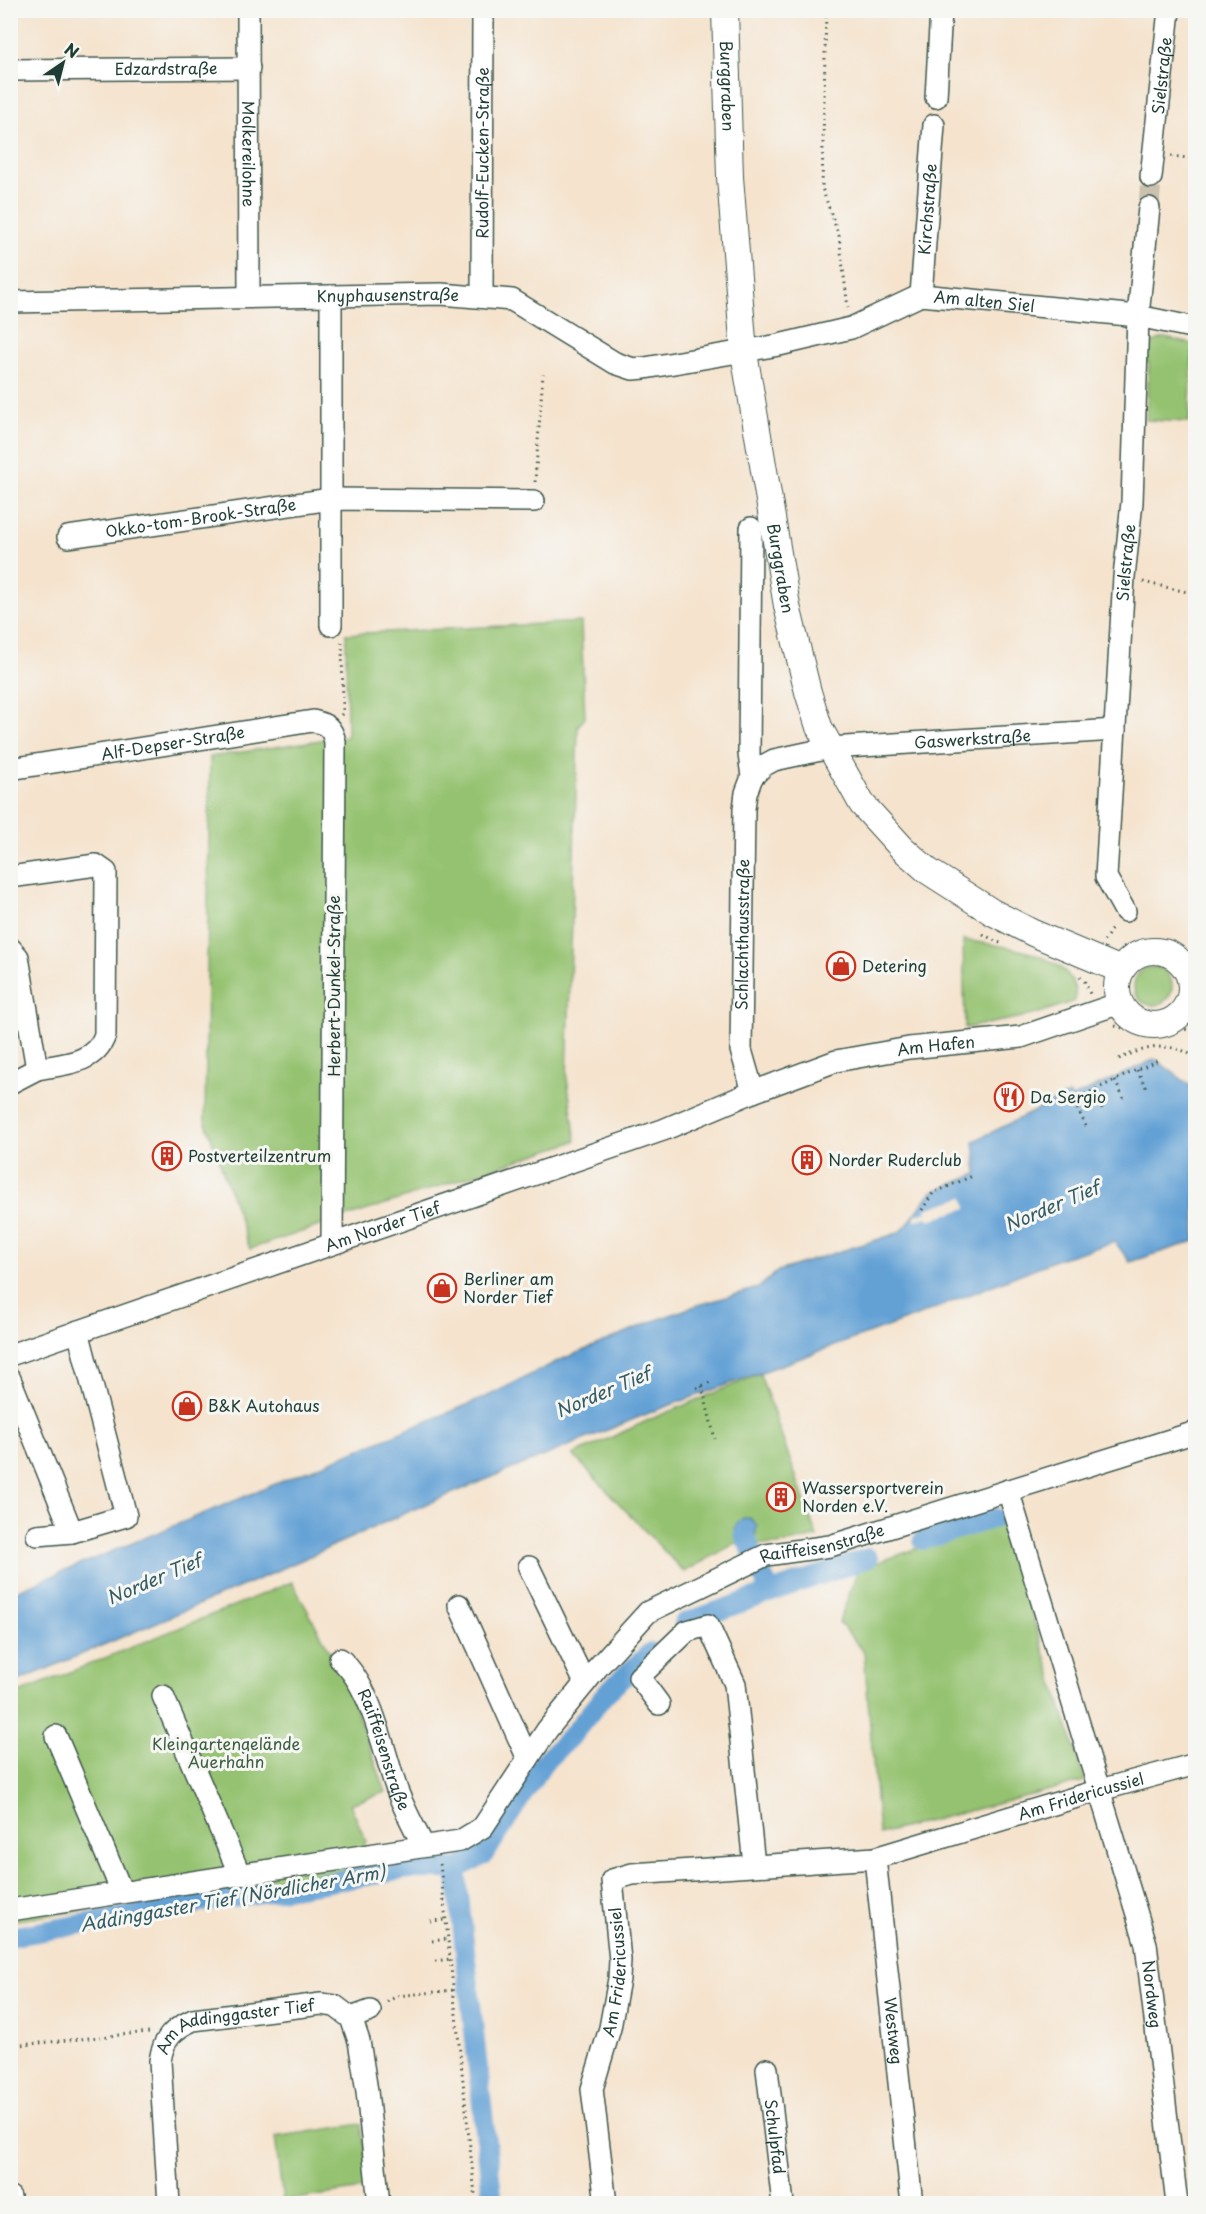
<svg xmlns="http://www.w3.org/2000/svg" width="1206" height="2214" font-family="'Playpen Sans',sans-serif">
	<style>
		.green { fill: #94c270; stroke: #5a8052; stroke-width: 1.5 }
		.water { fill: #63a1d5; stroke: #416f84; stroke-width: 1.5 }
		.pier { fill: #f5e3cd }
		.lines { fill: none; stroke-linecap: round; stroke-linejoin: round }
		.canal { stroke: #63a1d5; stroke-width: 20 }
		.minor-tunnel { stroke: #cac2ae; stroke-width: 21; stroke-dasharray: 21 10; stroke-linecap: butt }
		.minor-casing { stroke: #3f564b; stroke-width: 24 }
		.major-casing { stroke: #3f564b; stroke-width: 28 }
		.path { stroke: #3f564b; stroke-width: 3; stroke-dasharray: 1.5 4.5; stroke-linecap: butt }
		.minor { stroke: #fff; stroke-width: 21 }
		.major { stroke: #fff; stroke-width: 26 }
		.labels { text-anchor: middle; stroke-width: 6; stroke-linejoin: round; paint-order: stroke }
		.street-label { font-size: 16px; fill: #1f3d34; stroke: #f6f6f2 }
		.poi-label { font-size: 16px; fill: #1f3d34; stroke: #f6f6f2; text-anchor: start }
		.park-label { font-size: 16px; fill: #3c5e43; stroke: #f6f6f2 }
		.water-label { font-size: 18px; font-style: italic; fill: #335b64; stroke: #f6f6f2 }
	</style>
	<rect width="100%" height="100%" fill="#f6f6f2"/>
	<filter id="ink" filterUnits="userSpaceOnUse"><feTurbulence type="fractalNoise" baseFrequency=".0167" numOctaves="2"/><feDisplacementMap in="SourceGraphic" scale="12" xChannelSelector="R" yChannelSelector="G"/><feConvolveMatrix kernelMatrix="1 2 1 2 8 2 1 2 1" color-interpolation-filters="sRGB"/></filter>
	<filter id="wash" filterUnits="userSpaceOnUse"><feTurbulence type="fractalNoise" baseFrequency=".008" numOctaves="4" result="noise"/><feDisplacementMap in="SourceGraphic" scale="24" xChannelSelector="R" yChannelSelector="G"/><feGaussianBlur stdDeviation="1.35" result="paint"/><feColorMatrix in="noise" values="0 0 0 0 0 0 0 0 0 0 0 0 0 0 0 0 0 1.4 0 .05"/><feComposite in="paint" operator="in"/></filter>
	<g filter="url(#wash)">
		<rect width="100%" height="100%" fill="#f5e3cd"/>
		<!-- green -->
		<g class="green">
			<path d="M1165,338L1193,344L1189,422L1146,420L1149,362H1144C1147,348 1151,340 1165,338Z"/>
			<polygon points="581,622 585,718 578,726 567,1079 576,1141 250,1249 205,1120 210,757 347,736 346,634"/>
			<path d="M963,940C995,945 1082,952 1075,1001L1033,1015L965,1028Z"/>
			<circle cx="1153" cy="986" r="19"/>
			<polygon points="760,1374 817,1537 778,1545 736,1543 684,1572 573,1455 651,1419"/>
			<polygon points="1002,1519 1085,1781 879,1834 864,1652 839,1622 858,1569"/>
			<polygon points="292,1582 343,1675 386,1792 350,1804 366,1841 364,1846 369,1866 11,1921 11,1696"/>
			<polygon points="361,2124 369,2188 283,2201 275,2137"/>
		</g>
		<!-- water -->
		<g class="water">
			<polygon points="1155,1059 1195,1089 1195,1241 1130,1262 1115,1242 1058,1259 914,1317 654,1411 419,1507 259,1579 11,1684 11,1593 486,1397 558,1361 651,1322 695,1306 758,1288 778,1271 898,1233 907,1225 931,1192 977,1174 974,1141 1069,1094 1072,1098"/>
			<polygon points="743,1518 750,1518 757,1525 755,1537 747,1545 740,1541 735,1529 737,1523"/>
		</g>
		<!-- pier -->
		<polygon class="pier" points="964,1197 967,1208 929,1220 928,1217 915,1220 915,1215 927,1212 926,1209"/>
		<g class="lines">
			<!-- canal -->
			<g class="canal">
				<polyline points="744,1534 770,1592"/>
				<polyline points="923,1540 995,1518"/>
				<polyline points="684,1623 868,1558"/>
				<polyline points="456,1869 484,1855 543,1763 573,1734 606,1693 651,1652"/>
				<polyline points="10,1937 211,1901 410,1869 456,1869 493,2204"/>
			</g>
		</g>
	</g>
	<g filter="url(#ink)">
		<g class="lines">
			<!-- minor-tunnel -->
			<polyline class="minor-tunnel" points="1149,208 1151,177"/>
			<!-- minor casing -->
			<g class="minor-casing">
				<g id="minor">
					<path id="s1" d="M248,10L249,297"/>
					<path id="s2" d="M10,70L249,68"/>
					<polyline points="936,97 941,10"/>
					<path id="s3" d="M1151,177L1169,10"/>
					<path id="s4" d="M921,295L934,125"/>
					<polyline points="331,296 331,625"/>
					<path id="s5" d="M482,297L483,10"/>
					<path id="s6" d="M10,302L441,294L512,300L615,363L633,369L645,368L779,345L851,328L921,295L1138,316L1196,328"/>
					<polyline points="751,528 749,754 752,777"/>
					<path id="s7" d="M68,537L331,499L534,501"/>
					<path id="s8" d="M10,769L313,721C327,724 332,728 335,742L332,1243"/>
					<path d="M10,877L96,865L106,872L105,1035C95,1064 63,1064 37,1069L18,957L10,948"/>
					<path id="s9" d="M1125,911L1106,877L1124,577L1132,502L1138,316L1149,208"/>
					<polyline points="1185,967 1196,964"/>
					<polyline points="1191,989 1196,987"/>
					<polyline points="10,1083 37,1069"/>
					<path id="s10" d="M753,1092L741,1050L744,809L746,793L752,777L763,766L774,760L830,748L1115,730"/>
					<path id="s11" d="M10,1355L663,1130L753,1092L836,1061L909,1048L1021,1037L1120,1003"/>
					<polyline points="10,1379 72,1532 126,1516 78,1331"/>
					<path id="s12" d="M1008,1490L1146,1944L1177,2204"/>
					<polyline points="37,1535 72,1532"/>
					<polyline points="529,1567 585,1683"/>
					<polyline points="459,1605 528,1759"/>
					<path id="s13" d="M340,1659C372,1687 383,1750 397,1790C404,1809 414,1827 423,1845"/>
					<polyline points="163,1696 239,1873"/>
					<polyline points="659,1704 639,1677 687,1631 708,1625 735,1684 754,1865"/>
					<polyline points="56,1736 122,1892"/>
					<path id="s14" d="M875,1858L912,2204"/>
					<path id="s15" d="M10,1910L460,1841L483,1827L547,1730L598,1667L648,1612L766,1555L830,1546L1196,1432"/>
					<polyline points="370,2011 351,2018 359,2041 367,2091 379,2204"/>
					<path id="s16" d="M767,2069L783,2204"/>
					<polyline points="10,2197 11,2204"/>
					<path id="s17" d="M169,2204L160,2061C163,2039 173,2029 193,2020L321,2004L335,2006L351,2018"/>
					<path id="s18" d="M606,2204L592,2089L610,2028L619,1979L620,1960L612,1880L632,1874L875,1858L1100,1790L1196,1764"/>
				</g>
			</g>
			<!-- major casing -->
			<g class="major-casing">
				<g id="major">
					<path id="s19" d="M725,10L730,177L744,353L787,606L808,692L819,727L862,804L902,848L928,871L992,912L1033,933L1121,970"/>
					<circle cx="1154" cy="988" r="37"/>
				</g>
			</g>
			<!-- path -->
			<g class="path">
				<polyline points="826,10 822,188 839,236 848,308"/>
				<polyline points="1171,156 1196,159"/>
				<polyline points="535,482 543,374"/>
				<polyline points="1143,582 1196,594"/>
				<polyline points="341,715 343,713 342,641"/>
				<polyline points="983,934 997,942 1004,944"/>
				<polyline points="1104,941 1113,927"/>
				<path d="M1123,947C1146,942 1157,934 1180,948"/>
				<polyline points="1080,977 1085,982 1090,994"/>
				<polyline points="1115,1026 1151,1035 1184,1029 1192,1031 1196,1025"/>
				<path d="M1119,1059C1145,1047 1171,1040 1196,1058"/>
				<polyline points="1137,1070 1148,1091"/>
				<polyline points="1115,1081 1125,1101"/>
				<polyline points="1094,1091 1104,1112"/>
				<polyline points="1086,1126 1073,1100 1158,1060"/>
				<polyline points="922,1210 933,1193 975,1175"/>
				<polyline points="702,1386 715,1439"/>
				<polyline points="697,1388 713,1381"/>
				<polyline points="440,1864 476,2204"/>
				<polyline points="430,1921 445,1920"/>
				<polyline points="432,1941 448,1939"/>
				<polyline points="435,1961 450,1959"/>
				<polyline points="387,2002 397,1996 454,1990"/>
				<polyline points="10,2046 149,2032"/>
			</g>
			<!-- minor -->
			<use href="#minor" class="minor"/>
			<!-- major -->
			<use href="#major" class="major"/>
		</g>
	</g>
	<!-- icons -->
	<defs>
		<g id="shop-ring" transform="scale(1.5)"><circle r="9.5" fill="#f6f6f2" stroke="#c8321e" stroke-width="1.5"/><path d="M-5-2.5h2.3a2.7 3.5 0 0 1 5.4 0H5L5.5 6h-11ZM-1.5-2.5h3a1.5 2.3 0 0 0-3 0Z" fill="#c8321e"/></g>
		<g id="restaurant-ring" transform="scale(1.5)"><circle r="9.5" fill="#f6f6f2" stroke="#c8321e" stroke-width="1.5"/><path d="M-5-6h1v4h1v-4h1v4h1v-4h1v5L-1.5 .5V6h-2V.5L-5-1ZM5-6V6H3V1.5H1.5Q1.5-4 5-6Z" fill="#c8321e"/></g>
		<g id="building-ring" transform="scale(1.5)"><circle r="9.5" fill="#f6f6f2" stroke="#c8321e" stroke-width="1.5"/><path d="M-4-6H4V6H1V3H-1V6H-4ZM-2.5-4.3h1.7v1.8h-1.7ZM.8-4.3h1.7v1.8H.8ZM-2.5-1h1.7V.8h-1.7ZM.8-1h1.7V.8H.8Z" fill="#c8321e"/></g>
	</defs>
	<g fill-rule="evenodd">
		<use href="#shop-ring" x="841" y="966"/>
		<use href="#restaurant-ring" x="1009" y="1097"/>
		<use href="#building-ring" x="167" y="1156"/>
		<use href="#building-ring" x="807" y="1160"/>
		<use href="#shop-ring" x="442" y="1288"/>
		<use href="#shop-ring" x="187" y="1406"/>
		<use href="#building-ring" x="781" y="1497"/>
	</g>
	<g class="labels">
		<!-- street labels -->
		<g class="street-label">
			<text dy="6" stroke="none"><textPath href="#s2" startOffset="156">Edzardstraße</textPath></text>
			<text dy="6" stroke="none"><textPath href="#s3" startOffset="102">Sielstraße</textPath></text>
			<text dy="6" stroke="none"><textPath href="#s19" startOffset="76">Burggraben</textPath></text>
			<text dy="6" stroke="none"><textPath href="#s1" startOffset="144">Molkereilohne</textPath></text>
			<text dy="6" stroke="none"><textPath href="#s5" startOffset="144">Rudolf-Eucken-Straße</textPath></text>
			<text dy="6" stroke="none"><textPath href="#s4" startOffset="86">Kirchstraße</textPath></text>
			<text dy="6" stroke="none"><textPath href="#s6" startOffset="378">Knyphausenstraße</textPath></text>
			<text dy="6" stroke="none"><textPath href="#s6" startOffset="1005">Am alten Siel</textPath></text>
			<text dy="6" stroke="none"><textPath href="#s7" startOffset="134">Okko-tom-Brook-Straße</textPath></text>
			<text dy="6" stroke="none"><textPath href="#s9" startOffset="354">Sielstraße</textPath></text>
			<text dy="6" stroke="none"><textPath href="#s19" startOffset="562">Burggraben</textPath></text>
			<text dy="6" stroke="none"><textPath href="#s10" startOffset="546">Gaswerkstraße</textPath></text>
			<text dy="6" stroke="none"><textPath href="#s8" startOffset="165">Alf-Depser-Straße</textPath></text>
			<text dy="6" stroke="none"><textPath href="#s10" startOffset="159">Schlachthausstraße</textPath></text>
			<text transform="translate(334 986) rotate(-90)" y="6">Herbert-Dunkel-Straße</text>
			<text dy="6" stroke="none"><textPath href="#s11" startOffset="978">Am Hafen</textPath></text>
			<text dy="6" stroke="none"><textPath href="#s11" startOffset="394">Am Norder Tief</textPath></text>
			<text dy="6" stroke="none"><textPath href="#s15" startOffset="942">Raiffeisenstraße</textPath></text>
			<text dy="6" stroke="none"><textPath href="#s13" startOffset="102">Raiffeisenstraße</textPath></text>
			<text dy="6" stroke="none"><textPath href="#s18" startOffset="808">Am Fridericussiel</textPath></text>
			<text dy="6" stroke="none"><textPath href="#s18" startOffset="236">Am Fridericussiel</textPath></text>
			<text dy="6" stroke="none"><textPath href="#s12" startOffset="525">Nordweg</textPath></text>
			<text dy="6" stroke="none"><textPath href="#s14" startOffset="174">Westweg</textPath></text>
			<text dy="6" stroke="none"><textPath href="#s17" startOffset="236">Am Addinggaster Tief</textPath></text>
			<text dy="6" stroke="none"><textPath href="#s16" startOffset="68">Schulpfad</textPath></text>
		</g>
		<!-- poi labels -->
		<g class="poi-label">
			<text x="862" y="972">Detering</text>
			<text x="1030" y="1103">Da Sergio</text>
			<text x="188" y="1162">Postverteilzentrum</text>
			<text x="828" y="1166">Norder Ruderclub</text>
			<text x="463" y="1285">Berliner am<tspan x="463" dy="18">Norder Tief</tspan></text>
			<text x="208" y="1412">B&amp;K Autohaus</text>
			<text x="802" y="1494">Wassersportverein<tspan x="802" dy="18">Norden e.V.</tspan></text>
		</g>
		<!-- park labels -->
		<g class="park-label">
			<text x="226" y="1750">Kleingartengelände<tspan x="226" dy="18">Auerhahn</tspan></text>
		</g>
		<!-- water labels -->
		<g class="water-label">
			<text transform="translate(1052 1207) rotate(-23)" y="6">Norder Tief</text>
			<text transform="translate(603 1393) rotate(-23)" y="6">Norder Tief</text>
			<text transform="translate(154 1580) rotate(-23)" y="6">Norder Tief</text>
			<text transform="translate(233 1899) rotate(-10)" y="6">Addinggaster Tief (Nördlicher Arm)</text>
		</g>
	</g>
	<!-- margin -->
	<rect width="1206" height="2214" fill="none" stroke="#f6f6f2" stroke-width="36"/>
	<!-- north arrow -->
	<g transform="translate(63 63) rotate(35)" stroke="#f6f6f2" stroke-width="4.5" paint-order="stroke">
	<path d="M0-4.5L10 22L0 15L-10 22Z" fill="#1f3d34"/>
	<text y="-9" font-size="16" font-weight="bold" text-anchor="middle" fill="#1f3d34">N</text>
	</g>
</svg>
